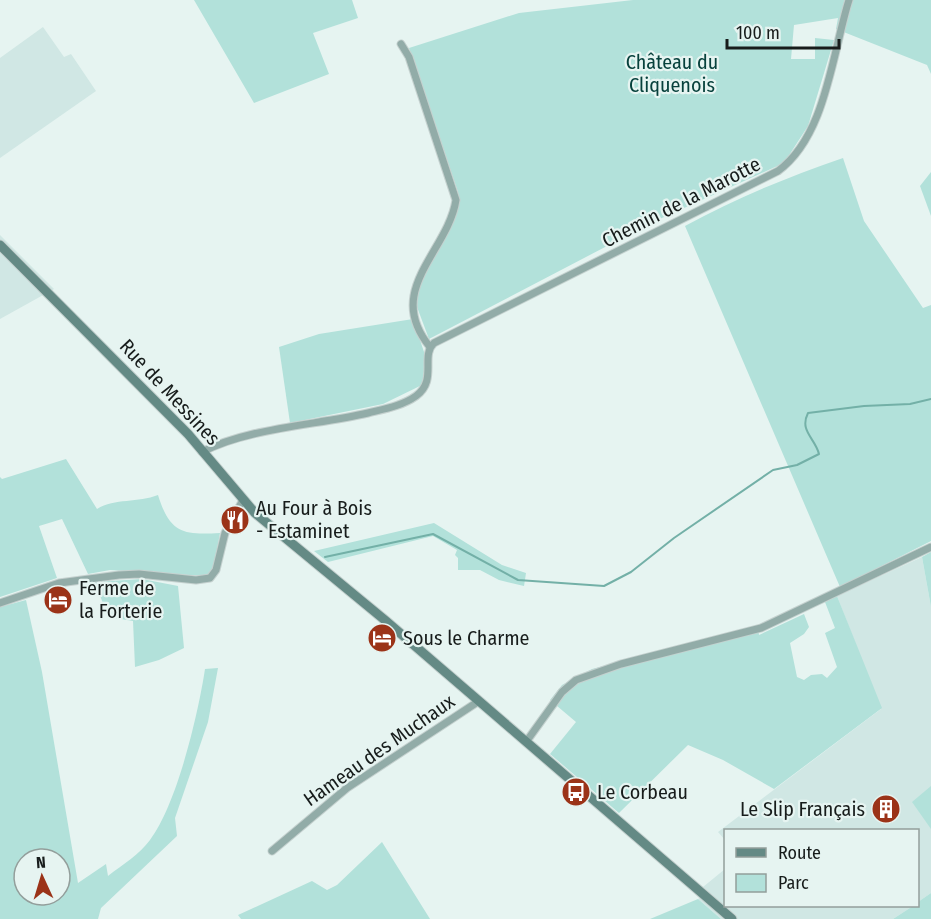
<svg xmlns="http://www.w3.org/2000/svg" width="931" height="919" font-family="'Fira Sans Condensed',sans-serif">
	<style>
		.built { fill: #d0e7e4 }
		.green { fill: #b2e1da; fill-rule: evenodd }
		.lines { fill: none; stroke-linecap: round; stroke-linejoin: round }
		.stream { stroke: #73b0a7; stroke-width: 2 }
		.minor-casing { stroke: #c5d1cf; stroke-width: 9 }
		.secondary-casing { stroke: #c5d1cf; stroke-width: 11 }
		.minor { stroke: #92aca8; stroke-width: 7 }
		.secondary { stroke: #648a85; stroke-width: 9 }
		.labels { text-anchor: middle; stroke-width: 4.5; stroke-linejoin: round; paint-order: stroke }
		.park-label { font-size: 20px; fill: #07413c; stroke: #e6f4f1 }
		.street-label { font-size: 20px; fill: #171c1b; stroke: #e6f4f1 }
		.poi-label { font-size: 20px; fill: #171c1b; stroke: #e6f4f1; text-anchor: start }
	</style>
	<rect width="100%" height="100%" fill="#e6f4f1"/>
	<!-- built -->
	<g class="built">
		<polygon points="43,27 64,57 71,54 96,91 0,158 0,58"/>
		<polygon points="0,235 54,289 0,319"/>
		<polygon points="922,557 931,607 931,893 918,902 918,830 726,830 725,840 718,832 881,709 837,596"/>
		<polygon points="725,869 726,906 913,906 893,919 721,919 698,899 709,892 703,887"/>
	</g>
	<!-- green -->
	<g class="green">
		<polygon points="194,0 352,0 358,18 313,33 329,74 254,103"/>
		<polygon points="633,0 931,0 931,74 927,65 836,29 838,18 794,25 791,59 815,59 815,38 834,40 808,126 784,163 653,222 429,339 417,307 417,287 459,203 458,192 409,48 519,13"/>
		<path d="M843,158L864,221L923,308L931,305V541L840,587L685,226C736,198 788,177 843,158Z"/>
		<polygon points="931,172 931,216 920,186"/>
		<polygon points="413,319 426,358 422,385 383,404 290,423 279,347 319,334"/>
		<path d="M66,459L97,509C115,498 138,503 158,495C170,534 184,535 220,533L213,571L205,576L110,570L88,574L62,519L39,526L57,578L0,597V477L2,479Z"/>
		<polygon points="434,523 502,565 526,573 524,586 499,580 480,570 458,570 458,558 455,555 457,550 433,536 328,562 314,551"/>
		<polygon points="931,552 931,607 922,557"/>
		<polygon points="142,579 178,586 184,648 159,660 135,667 133,621 108,617 95,582"/>
		<polygon points="837,596 882,708 774,789 723,760 688,745 619,813 550,754 576,722 550,700 562,685 592,669 758,627 759,635 804,614 809,627 804,634 790,643 797,677 804,680 811,675 822,674 827,678 837,667 825,633 835,628 825,602"/>
		<path d="M26,600L42,672L78,883L106,864L108,876C122,865 140,854 150,840C177,804 198,715 205,669L218,668L208,722L175,818L177,836L101,908L98,919H0V607ZM24,859H60V895H24Z"/>
		<polygon points="931,786 931,829 912,802"/>
		<polygon points="382,842 430,919 241,919 238,915 312,881 327,890 337,885"/>
		<polygon points="931,893 931,919 893,919 913,906 918,906 918,902"/>
		<polygon points="698,899 721,919 650,919"/>
	</g>
	<g class="lines">
		<!-- stream -->
		<path class="stream" d="M325,557L433,534L518,580L604,586L631,572L674,538L773,470L797,465L819,454C815,438 799,431 808,413L864,406L910,404L931,399"/>
		<!-- minor casing -->
		<g class="minor-casing">
			<g id="minor">
				<path d="M401,44L409,57L456,200C448,252 383,290 430,347"/>
				<path d="M202,452C247,428 317,425 368,413C384,409 402,406 416,396C438,380 420,356 434,343L778,171C826,136 832,54 849,0"/>
				<polyline points="0,603 59,583 119,575 139,574 196,580 210,578 216,570 225,533 243,500"/>
				<polyline points="526,742 562,692 576,680 621,664 761,628 931,547"/>
				<polyline points="272,851 347,788 479,701"/>
			</g>
		</g>
		<!-- secondary casing -->
		<g class="secondary-casing">
			<polyline id="secondary" points="0,245 188,434 255,513 386,621 732,919"/>
		</g>
		<!-- minor -->
		<use href="#minor" class="minor"/>
		<!-- secondary -->
		<use href="#secondary" class="secondary"/>
	</g>
	<!-- icons -->
	<defs>
		<g id="restaurant-disc" transform="scale(1.5)"><circle r="9.5" fill="#9b3318" stroke="#e6f4f1"/><path d="M-5-6h1v4h1v-4h1v4h1v-4h1v5L-1.5 .5V6h-2V.5L-5-1ZM5-6V6H3V1.5H1.5Q1.5-4 5-6Z" fill="#fff"/></g>
		<g id="hotel-disc" transform="scale(1.5)"><circle r="9.5" fill="#9b3318" stroke="#e6f4f1"/><path d="M-6-4.5h1.5V1H6V5H4.5V3h-9V5H-6ZM-4 0a1.8 1.8 0 1 1 3.6 0ZM.5 0V-2.5h3Q6-2.5 6 0Z" fill="#fff"/></g>
		<g id="bus-disc" transform="scale(1.5)"><circle r="9.5" fill="#9b3318" stroke="#e6f4f1"/><path d="M-5-6H5V4H4V6H2V4H-2V6H-4V4H-5ZM-3.5-4V0h7V-4ZM-3.5 1.2v1.5H-2V1.2ZM2 1.2v1.5H3.5V1.2Z" fill="#fff"/></g>
		<g id="building-disc" transform="scale(1.5)"><circle r="9.5" fill="#9b3318" stroke="#e6f4f1"/><path d="M-4-6H4V6H1V3H-1V6H-4ZM-2.5-4.3h1.7v1.8h-1.7ZM.8-4.3h1.7v1.8H.8ZM-2.5-1h1.7V.8h-1.7ZM.8-1h1.7V.8H.8Z" fill="#fff"/></g>
	</defs>
	<g fill-rule="evenodd">
		<use href="#restaurant-disc" x="235" y="520"/>
		<use href="#hotel-disc" x="58" y="600"/>
		<use href="#hotel-disc" x="382" y="638"/>
		<use href="#bus-disc" x="576" y="792"/>
		<use href="#building-disc" x="886" y="809"/>
	</g>
	<g class="labels">
		<!-- park labels -->
		<g class="park-label">
			<text x="672" y="69">Château du<tspan x="672" dy="23">Cliquenois</tspan></text>
		</g>
		<!-- street labels -->
		<g class="street-label">
			<text transform="translate(681 202) rotate(-27)" y="7">Chemin de la Marotte</text>
			<text transform="translate(170 392) rotate(47)" y="7">Rue de Messines</text>
			<text transform="translate(379 750) rotate(-35)" y="7">Hameau des Muchaux</text>
		</g>
		<!-- poi labels -->
		<g class="poi-label">
			<text x="256" y="515">Au Four à Bois<tspan x="256" dy="23">- Estaminet</tspan></text>
			<text x="79" y="595">Ferme de<tspan x="79" dy="23">la Forterie</tspan></text>
			<text x="403" y="645">Sous le Charme</text>
			<text x="597" y="799">Le Corbeau</text>
			<text x="865" y="816" text-anchor="end">Le Slip Français</text>
		</g>
	</g>
	<!-- legend -->
	<rect x="724" y="829" width="195" height="78" fill="#e6f4f1" stroke="#939e9b" stroke-width="1.5"/>
	<rect x="736" y="848" width="30" height="9" fill="#648a85" stroke="#939e9b" stroke-width="1.5"/>
	<text x="778" y="859" font-size="18" fill="#171c1b">Route</text>
	<rect x="736" y="874" width="30" height="18" fill="#b2e1da" stroke="#939e9b" stroke-width="1.5"/>
	<text x="778" y="889" font-size="18" fill="#171c1b">Parc</text>
	<!-- north arrow -->
	<g transform="translate(42 877) rotate(356)"><circle r="28" fill="#e6f4f1" stroke="#939e9b" stroke-width="1.5"/>
	<path d="M0-4.5L10 22L0 15L-10 22Z" fill="#9b3318"/>
	<text y="-9" font-size="16" font-weight="bold" text-anchor="middle" fill="#171c1b">N</text>
	</g>
	<!-- scale -->
	<path d="M727 39v9h112v-9" fill="none" stroke="#171c1b" stroke-width="3"/>
	<text x="736" y="39" font-size="18" fill="#171c1b" stroke="#e6f4f1" stroke-width="4.5" paint-order="stroke">100 m</text>
</svg>
